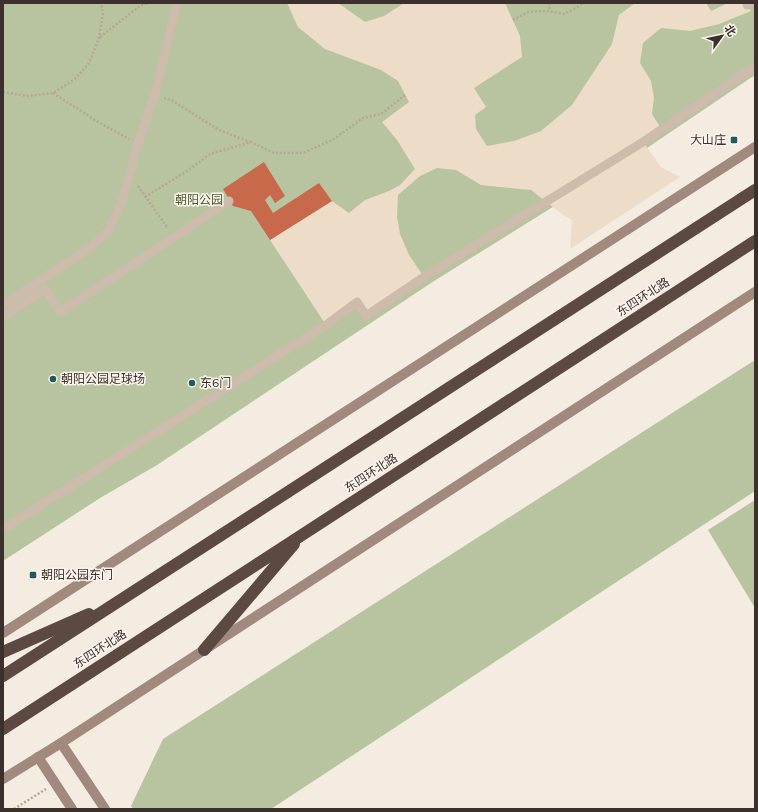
<svg xmlns="http://www.w3.org/2000/svg" width="758" height="812" font-family="Mulish,'Noto Sans SC',sans-serif">
	<style>
		.green { fill: #b8c4a0 }
		.plaza { fill: #ecdcc8 }
		.building { fill: #c8694b }
		.lines { fill: none; stroke-linecap: round; stroke-linejoin: round }
		.path { stroke: #b9a596; stroke-width: 2.5; stroke-dasharray: 2 2; stroke-linecap: butt }
		.lane { stroke: #cdbbac; stroke-width: 9 }
		.secondary { stroke: #a18a7d; stroke-width: 10 }
		.highway { stroke: #5c4a42; stroke-width: 12 }
		.poi-dot { fill: #1f5a5e; stroke: #fbf5ee; stroke-width: 1.5 }
		.labels { text-anchor: middle; stroke-width: 3; stroke-linejoin: round; paint-order: stroke }
		.poi-label { font-size: 12px; fill: #3b302b; stroke: #fbf5ee; text-anchor: start }
		.park-label { font-size: 12px; fill: #4a5a2e; stroke: #fbf5ee }
		.street-label { font-size: 12px; fill: #3b302b; stroke: #fbf5ee }
	</style>
	<rect width="100%" height="100%" fill="#f4ebe1"/>
	<!-- green -->
	<g class="green">
		<polygon points="3,3 755,3 755,75 647,148 431,283 157,465 100,498 3,561"/>
		<polygon points="755,360 755,491 271,809 133,809 131,806 163,739"/>
		<polygon points="755,500 755,608 708,530"/>
	</g>
	<!-- plaza -->
	<polygon class="plaza" points="287,3 338,3 365,22 384,16 404,3 505,3 520,36 522,57 474,88 486,107 475,115 476,129 487,146 514,141 541,131 572,105 612,44 619,15 635,3 706,3 711,11 728,3 745,3 751,11 719,24 690,31 661,28 643,43 640,63 651,81 654,98 652,114 662,130 643,142 661,167 680,177 570,249 572,220 562,214 531,190 481,185 456,170 437,168 420,176 398,195 397,217 400,234 409,255 424,277 366,316 357,302 326,325 270,240 332,201 349,213 365,200 389,191 400,185 415,169 397,140 382,122 409,102 398,81 381,70 325,49 298,27"/>
	<!-- building -->
	<polygon class="building" points="264,162 285,196 275,203 270,195 265,200 273,213 319,183 332,201 270,240 251,211 233,206 223,189"/>
	<g class="lines">
		<!-- path -->
		<g class="path">
			<polyline points="549,3 550,11"/>
			<polyline points="513,20 528,12 550,11 564,14 576,8 582,3"/>
			<polyline points="100,37 140,6 148,3"/>
			<polyline points="3,92 28,96 53,93 75,79 89,63 99,38 103,13 101,3"/>
			<polyline points="53,93 98,122 129,139"/>
			<polyline points="164,98 173,101 219,130 250,142"/>
			<polyline points="138,186 167,227"/>
			<polyline points="145,197 187,171 210,154 251,142 274,153 303,153 334,139 363,118 381,114 405,95"/>
			<polyline points="14,809 46,789"/>
		</g>
		<!-- lane -->
		<g class="lane">
			<polyline points="747,5 750,3"/>
			<polyline points="3,305 88,249 108,231 121,204 138,144 155,93 177,3"/>
			<polyline points="3,317 45,289 60,312 229,201"/>
			<polyline points="3,529 326,325 357,302 366,316 424,277 643,142 755,67"/>
		</g>
		<!-- secondary -->
		<g class="secondary">
			<polyline points="3,633 755,147"/>
			<polyline points="61,743 105,809"/>
			<polyline points="38,757 72,809"/>
			<polyline points="3,779 61,743 755,292"/>
		</g>
		<!-- highway -->
		<g class="highway">
			<polyline points="204,650 294,544"/>
			<polyline points="3,652 89,614"/>
			<polyline points="3,676 755,190"/>
			<polyline points="3,729 755,241"/>
		</g>
	</g>
	<!-- markers -->
	<g class="poi-dot">
		<rect x="730" y="136" width="8" height="8" rx="2"/>
		<circle cx="53" cy="379" r="4"/>
		<circle cx="192" cy="383" r="4"/>
		<rect x="29" y="571" width="8" height="8" rx="2"/>
	</g>
	<g class="labels">
		<!-- poi labels -->
		<g class="poi-label">
			<text x="726" y="144" text-anchor="end">大山庄</text>
			<text x="61" y="383">朝阳公园足球场</text>
			<text x="200" y="387">东6门</text>
			<text x="41" y="579">朝阳公园东门</text>
		</g>
		<!-- park labels -->
		<g class="park-label">
			<text x="199" y="204">朝阳公园</text>
		</g>
		<!-- street labels -->
		<g class="street-label">
			<text transform="translate(643 297) rotate(-33)" y="4">东四环北路</text>
			<text transform="translate(371 473) rotate(-33)" y="4">东四环北路</text>
			<text transform="translate(100 649) rotate(-33)" y="4">东四环北路</text>
		</g>
	</g>
	<!-- border -->
	<rect width="758" height="812" fill="none" stroke="#3b302b" stroke-width="8"/>
	<!-- north arrow -->
	<g transform="translate(722 36) rotate(57)" stroke="#fbf5ee" stroke-width="3" paint-order="stroke">
	<path d="M0-3L7 15L0 10L-7 15Z" fill="#3b302b"/>
	<text y="-6" font-size="11" font-weight="bold" text-anchor="middle" fill="#3b302b">北</text>
	</g>
</svg>
